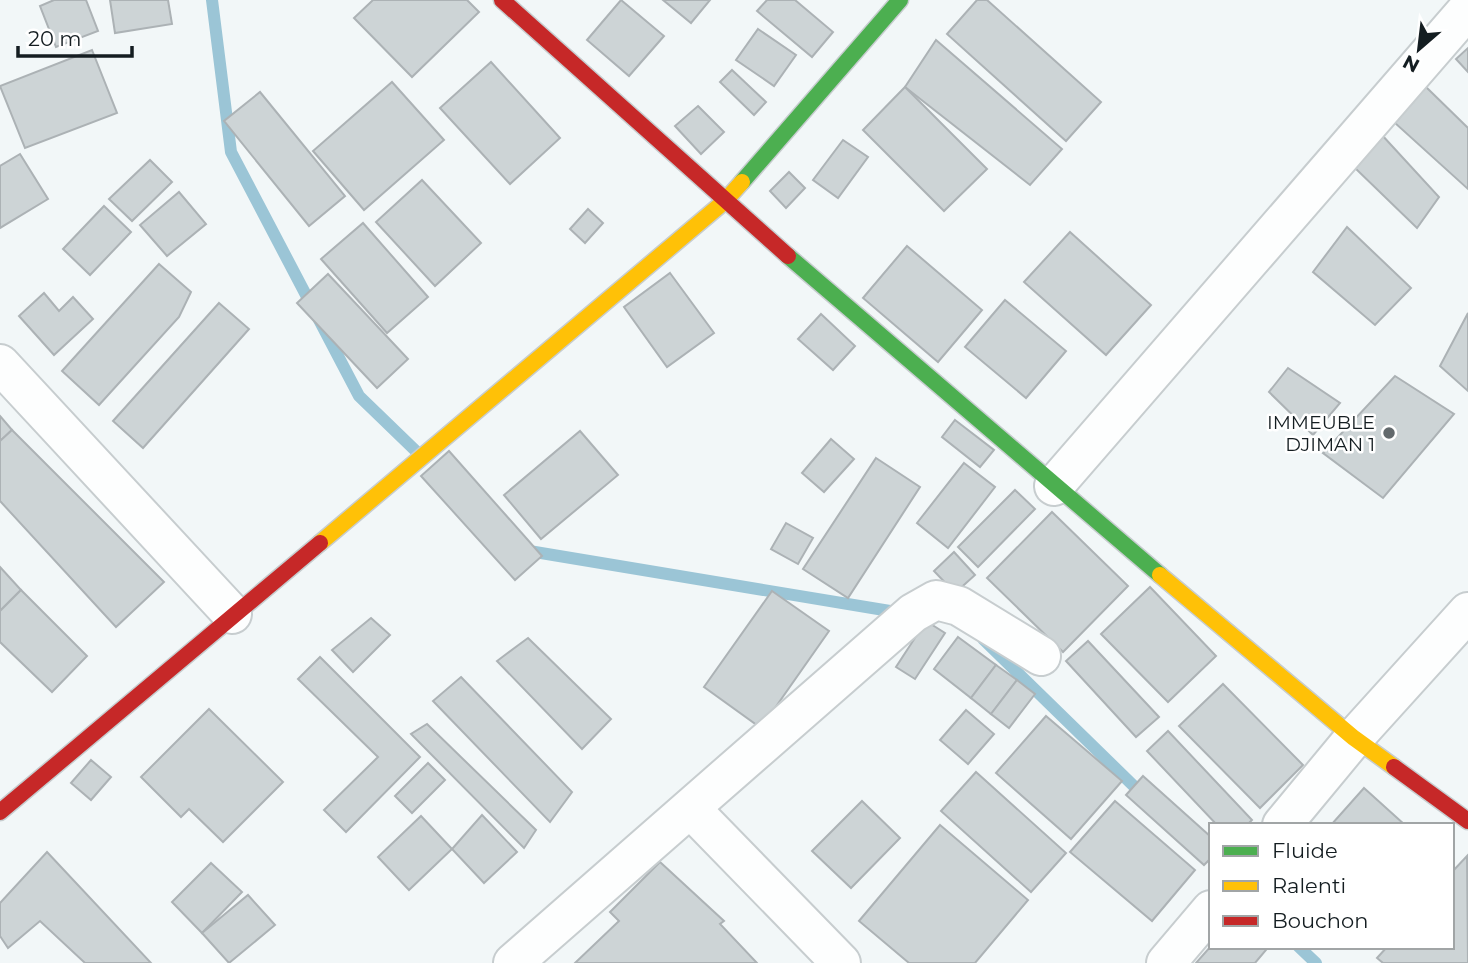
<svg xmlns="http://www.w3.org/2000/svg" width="1468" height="963" font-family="Montserrat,sans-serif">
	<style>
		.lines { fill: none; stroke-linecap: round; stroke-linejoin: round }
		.stream { stroke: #9bc5d6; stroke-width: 12 }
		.building { fill: #cdd4d6; stroke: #acb2b5; stroke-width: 2 }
		.street-casing { stroke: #c7cdcf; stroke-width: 42 }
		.fast-casing { stroke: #c7cdcf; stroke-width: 19 }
		.slow-casing { stroke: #c7cdcf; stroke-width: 19 }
		.jam-casing { stroke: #c7cdcf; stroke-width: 19 }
		.street { stroke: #fdfefe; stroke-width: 38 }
		.fast { stroke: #4caf50; stroke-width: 16 }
		.slow { stroke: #ffc107; stroke-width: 16 }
		.jam { stroke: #c62828; stroke-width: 16 }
		.poi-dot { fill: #62696c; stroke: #fff; stroke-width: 2.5 }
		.labels { text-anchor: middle; stroke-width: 5; stroke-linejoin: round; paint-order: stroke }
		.poi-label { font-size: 19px; fill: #141d21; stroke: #fff; text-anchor: end }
	</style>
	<rect width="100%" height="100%" fill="#f2f7f8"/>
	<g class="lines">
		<!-- stream -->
		<g class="stream">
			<polyline points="212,0 231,152 359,396 420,455"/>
			<polyline points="523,550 902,613"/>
			<polyline points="983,639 1145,797"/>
			<polyline points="1299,947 1316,963"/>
		</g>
	</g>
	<!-- building -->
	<g class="building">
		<polygon points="54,0 86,0 98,31 56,47 40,6"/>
		<polygon points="110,0 168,0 172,24 115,33"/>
		<polygon points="373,0 467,0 479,12 412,77 354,18"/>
		<polygon points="621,0 664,36 629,76 587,40"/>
		<polygon points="663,0 710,0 691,23"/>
		<polygon points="767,0 795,0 833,32 812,57 757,11"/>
		<polygon points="977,0 987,0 1101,102 1066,141 947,34"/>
		<polygon points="758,29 796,55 774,86 736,60"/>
		<polygon points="936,40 1062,149 1030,185 905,87"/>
		<polygon points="1468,48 1468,72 1456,59"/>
		<polygon points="92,50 117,113 25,148 0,86"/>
		<polygon points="491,62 560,138 510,184 440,108"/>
		<polygon points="732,70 766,102 754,115 720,82"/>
		<polygon points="392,82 444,140 364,210 313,151"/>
		<polygon points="1425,86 1468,128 1468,189 1395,123"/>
		<polygon points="905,87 987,169 944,211 863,130"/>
		<polygon points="260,92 345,196 309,226 224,121"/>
		<polygon points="698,106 724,132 701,154 675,126"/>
		<polygon points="1370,122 1439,197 1417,228 1355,168"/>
		<polygon points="843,140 868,157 838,198 813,180"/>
		<polygon points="20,154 48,199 0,228 0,166"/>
		<polygon points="150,160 172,182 132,221 109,199"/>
		<polygon points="789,172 805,188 786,208 770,191"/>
		<polygon points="422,180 481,243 435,286 376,222"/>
		<polygon points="179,192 206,224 167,256 140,225"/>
		<polygon points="104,206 131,232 90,275 63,249"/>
		<polygon points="588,209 603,223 585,243 570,229"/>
		<polygon points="363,223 428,297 387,333 321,259"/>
		<polygon points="1347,227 1411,288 1375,325 1313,272"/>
		<polygon points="1070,232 1151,305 1106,355 1024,282"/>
		<polygon points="907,246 982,310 938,362 863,298"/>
		<polygon points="159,264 191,292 179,317 99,405 62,371"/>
		<polygon points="670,273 714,333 667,367 624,307"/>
		<polygon points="328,274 408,359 377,388 297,303"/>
		<polygon points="44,293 59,311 73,297 93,319 54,355 19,316"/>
		<polygon points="1005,300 1066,351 1026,398 965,347"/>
		<polygon points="219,303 249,329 143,448 113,421"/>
		<polygon points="1468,313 1468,391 1440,366"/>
		<polygon points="821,314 855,346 833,370 798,339"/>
		<polygon points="1288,368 1340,403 1313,435 1269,392"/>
		<polygon points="1395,376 1454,414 1383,498 1323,453"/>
		<polygon points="0,416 12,430 0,441"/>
		<polygon points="955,420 994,450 980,467 942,437"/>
		<polygon points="12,430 164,582 116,627 0,501 0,441"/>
		<polygon points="580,431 618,475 541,539 504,495"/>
		<polygon points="831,439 854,459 824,492 802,473"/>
		<polygon points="449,451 542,556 515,580 421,476"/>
		<polygon points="876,458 920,487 848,598 803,569"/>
		<polygon points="964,463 995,487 948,548 917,523"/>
		<polygon points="1015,490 1035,509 978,567 958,547"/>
		<polygon points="1052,512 1128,586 1063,652 987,578"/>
		<polygon points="786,523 813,538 798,564 771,549"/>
		<polygon points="954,552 975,575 955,593 934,571"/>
		<polygon points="0,567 21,590 0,611"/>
		<polygon points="1150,587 1216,656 1168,702 1101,634"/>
		<polygon points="21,590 87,656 52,692 0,642 0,611"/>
		<polygon points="772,591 829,631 761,728 704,687"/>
		<polygon points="371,618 390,635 353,672 332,650"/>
		<polygon points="926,621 945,633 915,679 896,667"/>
		<polygon points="958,637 996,665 971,698 934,669"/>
		<polygon points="528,638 611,719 582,749 497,661"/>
		<polygon points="1088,641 1159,717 1136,737 1066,661"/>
		<polygon points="320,657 420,757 346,832 324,810 378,757 298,679"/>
		<polygon points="996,665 1017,680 991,714 971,698"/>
		<polygon points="461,677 572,792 550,822 433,701"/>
		<polygon points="1017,680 1035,694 1009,728 991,714"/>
		<polygon points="1223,684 1303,765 1260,808 1179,726"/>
		<polygon points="209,709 283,782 223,842 189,809 181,817 141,777"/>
		<polygon points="966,710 994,734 968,764 940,740"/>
		<polygon points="1046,716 1122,781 1071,839 996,773"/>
		<polygon points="427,724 536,830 524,848 411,734"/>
		<polygon points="1168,731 1252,820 1247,825 1217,825 1147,751"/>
		<polygon points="91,760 111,777 91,800 71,783"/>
		<polygon points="428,763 445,780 412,813 395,796"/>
		<polygon points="976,772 1066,853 1031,892 941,811"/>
		<polygon points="1143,776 1211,837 1211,858 1204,865 1126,795"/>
		<polygon points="1364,788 1405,825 1331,825"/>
		<polygon points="862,801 900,838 851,888 812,851"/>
		<polygon points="1115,801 1195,870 1152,921 1070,852"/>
		<polygon points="482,815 517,852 484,883 452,849"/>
		<polygon points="421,816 452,849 409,890 378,857"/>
		<polygon points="940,825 1028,900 975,963 909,963 859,921"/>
		<polygon points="47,852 151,963 85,963 40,921 8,948 0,936 0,903"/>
		<polygon points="1467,856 1468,963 1383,963 1377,958 1387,947 1452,947 1452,872"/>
		<polygon points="660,862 724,921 720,924 757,963 575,963 619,921 610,912"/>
		<polygon points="211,863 242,892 202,933 172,902"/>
		<polygon points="248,895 275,925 229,963 202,933"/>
		<polygon points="1211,946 1262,947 1266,950 1255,963 1196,963"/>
	</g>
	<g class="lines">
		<!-- street casing -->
		<g class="street-casing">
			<g id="street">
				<polyline points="0,364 232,614"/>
				<polyline points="1054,486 1468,9"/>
				<polyline points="691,809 841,963"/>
				<polyline points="1282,825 1354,738 1468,612"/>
				<polyline points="513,963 913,613 936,600 959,606 1041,656"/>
				<polyline points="1166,963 1211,910"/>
			</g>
		</g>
		<!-- fast casing -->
		<g class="fast-casing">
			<g id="fast">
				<polyline points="742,182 900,0"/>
				<polyline points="788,256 1160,575"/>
			</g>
		</g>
		<!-- slow casing -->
		<g class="slow-casing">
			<g id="slow">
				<polyline points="320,543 725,201 742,182"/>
				<polyline points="1160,575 1354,738 1394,767"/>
			</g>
		</g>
		<!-- jam casing -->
		<g class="jam-casing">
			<g id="jam">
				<polyline points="502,0 788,256"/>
				<polyline points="1394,767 1468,821"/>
				<polyline points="0,812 320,543"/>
			</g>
		</g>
		<!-- street -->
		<use href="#street" class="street"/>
		<!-- fast -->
		<use href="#fast" class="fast"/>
		<!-- slow -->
		<use href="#slow" class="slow"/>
		<!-- jam -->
		<use href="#jam" class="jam"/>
	</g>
	<!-- markers -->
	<circle class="poi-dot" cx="1389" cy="433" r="7"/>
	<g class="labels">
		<!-- poi labels -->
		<g class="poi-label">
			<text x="1375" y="429">IMMEUBLE<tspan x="1375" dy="22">DJIMAN 1</tspan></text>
		</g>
	</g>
	<!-- legend -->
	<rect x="1209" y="823" width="245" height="126" fill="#ffffff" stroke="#a1a5a6" stroke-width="2"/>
	<rect x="1223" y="846" width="35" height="10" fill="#4caf50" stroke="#a1a5a6" stroke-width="2"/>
	<text x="1272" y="858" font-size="21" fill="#141d21">Fluide</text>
	<rect x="1223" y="881" width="35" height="10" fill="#ffc107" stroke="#a1a5a6" stroke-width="2"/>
	<text x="1272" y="893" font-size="21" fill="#141d21">Ralenti</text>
	<rect x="1223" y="916" width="35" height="10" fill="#c62828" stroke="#a1a5a6" stroke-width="2"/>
	<text x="1272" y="928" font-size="21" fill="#141d21">Bouchon</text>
	<!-- north arrow -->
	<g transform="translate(1419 49) rotate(208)" stroke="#ffffff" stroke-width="5" paint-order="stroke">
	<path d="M0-5L12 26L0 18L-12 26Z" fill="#141d21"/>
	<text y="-10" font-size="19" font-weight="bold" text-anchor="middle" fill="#141d21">N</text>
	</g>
	<!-- scale -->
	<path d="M18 46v10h114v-10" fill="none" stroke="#141d21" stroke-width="3.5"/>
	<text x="28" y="46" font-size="21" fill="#141d21" stroke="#ffffff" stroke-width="5" paint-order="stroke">20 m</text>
</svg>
